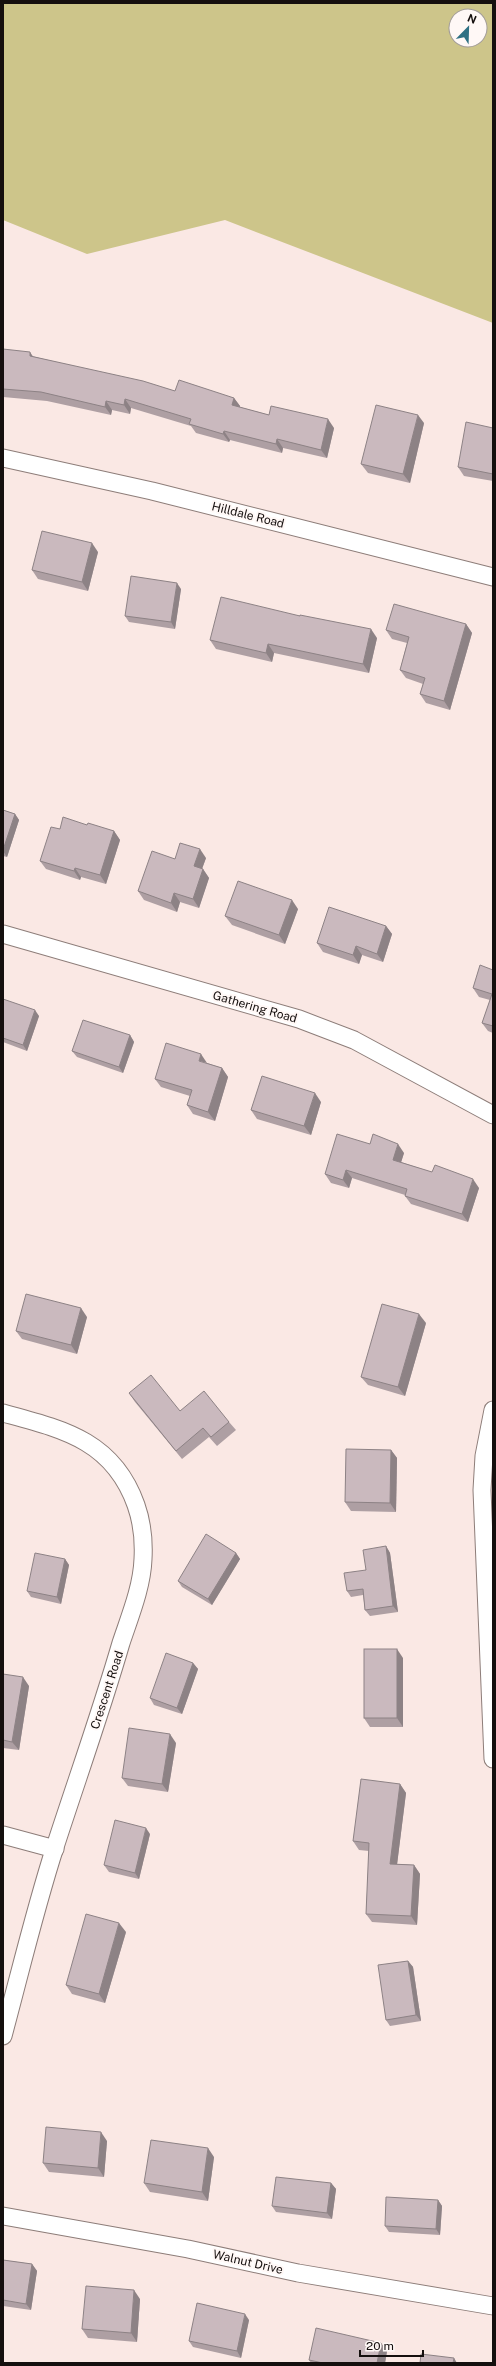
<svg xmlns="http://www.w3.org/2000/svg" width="496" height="2366" font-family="'Public Sans',sans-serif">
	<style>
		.green { fill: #cdc58a; fill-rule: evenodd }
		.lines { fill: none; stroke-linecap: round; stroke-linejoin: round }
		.street-casing { stroke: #8d7d79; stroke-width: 19 }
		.street { stroke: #fff; stroke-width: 17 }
		.wall { fill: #ae9fa3 }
		.shaded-wall { fill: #8d8285 }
		.building { fill: #cab9be; stroke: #8d8285 }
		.labels { text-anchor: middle; stroke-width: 4; stroke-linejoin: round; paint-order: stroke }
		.street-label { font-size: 12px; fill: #150f0e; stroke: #fff8f6 }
	</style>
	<rect width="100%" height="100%" fill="#fae8e4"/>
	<!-- green -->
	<path class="green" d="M3,3H493V323L225,220L87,254L3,220ZM456,16H480V40H456Z"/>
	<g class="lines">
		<!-- street casing -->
		<g class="street-casing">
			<g id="street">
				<polyline points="3,458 152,491 493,577"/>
				<polyline points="3,934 299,1019 354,1040 493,1115"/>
				<polyline points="493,1410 484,1456 482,1490 493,1759"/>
				<path d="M3,1413C62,1429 113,1440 136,1505C142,1522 144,1541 143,1559C142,1587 130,1616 121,1643C101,1712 77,1779 55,1847C35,1909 20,1973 3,2036"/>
				<polyline points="3,1835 55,1849"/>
				<polyline points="3,2216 188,2249 298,2273 493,2306"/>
			</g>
		</g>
		<!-- street -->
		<use href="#street" class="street"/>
	</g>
	<!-- wall -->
	<g class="wall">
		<polygon points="3,349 175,391 234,398 240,406 240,407 269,415 334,428 327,458 283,448 282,453 230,440 229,442 196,433 191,426 131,408 130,414 112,410 111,415 47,401 3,397"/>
		<polygon points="424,423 410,483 368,473 361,464"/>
		<polygon points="493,428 493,481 464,476 458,467"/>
		<polygon points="98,552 88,591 38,579 32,570"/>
		<polygon points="181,589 175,629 129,622 125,616"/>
		<polygon points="466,624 472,633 450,710 426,703 420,694 423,684 406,678 400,670 407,643 392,639 386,630"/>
		<polygon points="377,638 369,673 274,653 272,662 216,649 210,640"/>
		<polygon points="3,810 15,814 19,820 7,857 3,856"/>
		<polygon points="87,825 114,831 120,840 106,884 81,877 80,880 46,869 40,861 60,829"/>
		<polygon points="206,858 202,869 203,869 209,878 199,908 180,902 177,912 144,900 138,891 175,859"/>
		<polygon points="298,909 285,944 232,925 225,916"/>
		<polygon points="386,926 392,934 383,962 362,955 359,964 323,952 317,943"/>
		<polygon points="493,970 493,1033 488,1031 482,1023 490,1000 479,997 473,988"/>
		<polygon points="3,999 39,1016 27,1051 3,1042"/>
		<polygon points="130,1035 134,1042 123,1073 77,1057 72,1051"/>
		<polygon points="207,1063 222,1068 228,1077 215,1121 193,1114 187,1105 190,1096 161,1087 155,1079"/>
		<polygon points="321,1102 311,1135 257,1119 251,1110"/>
		<polygon points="370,1144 404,1153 401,1162 479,1188 468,1222 411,1204 405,1196 405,1195 352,1178 349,1188 331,1183 325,1174"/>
		<polygon points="87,1317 77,1354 22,1339 16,1331"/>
		<polygon points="426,1323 405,1396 368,1385 361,1377"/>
		<polygon points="129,1393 180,1411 229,1422 236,1430 217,1446 209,1437 182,1459 135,1402"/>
		<polygon points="391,1450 397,1458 396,1512 351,1511 345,1502"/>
		<polygon points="386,1546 390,1553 398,1612 370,1616 365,1610 363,1595 351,1597 347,1591 366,1570"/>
		<polygon points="236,1553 240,1559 212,1605 182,1587 178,1581"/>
		<polygon points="65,1559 69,1565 61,1604 31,1597 27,1591"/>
		<polygon points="403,1658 403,1727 370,1727 364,1718"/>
		<polygon points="193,1663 198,1669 182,1714 154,1705 150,1698"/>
		<polygon points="3,1674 29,1686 19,1750 3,1748"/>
		<polygon points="176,1743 168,1792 128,1786 122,1778"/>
		<polygon points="400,1784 406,1793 397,1864 414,1865 420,1874 417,1925 372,1922 366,1914 369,1851 359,1850 353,1841"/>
		<polygon points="150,1834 139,1879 109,1872 104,1865"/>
		<polygon points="126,1932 105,2003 72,1994 66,1985"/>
		<polygon points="408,1961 413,1967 421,2021 390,2026 386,2020"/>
		<polygon points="107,2141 104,2177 49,2172 43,2163"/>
		<polygon points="214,2157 208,2201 150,2192 144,2183"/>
		<polygon points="331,2183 336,2189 332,2219 276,2212 272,2206"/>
		<polygon points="438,2200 442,2206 440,2235 389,2232 385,2226"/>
		<polygon points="3,2260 32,2264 37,2271 31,2310 3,2306"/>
		<polygon points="140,2299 137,2342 88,2338 82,2329"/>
		<polygon points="249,2320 241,2358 193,2347 189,2341"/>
		<polygon points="381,2343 387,2351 385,2363 311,2363 309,2360"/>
	</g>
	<!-- shaded-wall -->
	<g class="shaded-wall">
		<polygon points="30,352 36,361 30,356"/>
		<polygon points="234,398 240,406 238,414 232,405"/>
		<polygon points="125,399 131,408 130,414 124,405"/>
		<polygon points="106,401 112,410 111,415 105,407"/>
		<polygon points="418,415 424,423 410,483 403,474"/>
		<polygon points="328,419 334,428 327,458 321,450"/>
		<polygon points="224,431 230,440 229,442 223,434"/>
		<polygon points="277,439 283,448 282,453 276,444"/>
		<polygon points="92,543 98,552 88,591 82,582"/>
		<polygon points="177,583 181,589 175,629 171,622"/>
		<polygon points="466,624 472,633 450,710 444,701"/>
		<polygon points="371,629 377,638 369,673 363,664"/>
		<polygon points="268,644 274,653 272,662 266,653"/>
		<polygon points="15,814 19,820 7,857 3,851 3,850"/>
		<polygon points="114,831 120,840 106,884 100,875"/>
		<polygon points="200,849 206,858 200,874 194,866"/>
		<polygon points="75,868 81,877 80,880 74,871"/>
		<polygon points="203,869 209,878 199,908 193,899"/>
		<polygon points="174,893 180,902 177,912 171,903"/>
		<polygon points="292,900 298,909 285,944 279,935"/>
		<polygon points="386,926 392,934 383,962 377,954"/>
		<polygon points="356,946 362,955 359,964 353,955"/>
		<polygon points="35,1010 39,1016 27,1051 23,1045"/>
		<polygon points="130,1035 134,1042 123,1073 119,1067"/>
		<polygon points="201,1054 207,1063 199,1061"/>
		<polygon points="222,1068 228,1077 215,1121 208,1112"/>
		<polygon points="315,1093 321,1102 311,1135 304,1126"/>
		<polygon points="398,1144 404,1153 399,1169 393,1160"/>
		<polygon points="346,1170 352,1178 349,1188 343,1180"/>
		<polygon points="473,1179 479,1188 468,1222 462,1214"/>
		<polygon points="81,1308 87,1317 77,1354 71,1345"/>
		<polygon points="419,1314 426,1323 405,1396 398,1387"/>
		<polygon points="391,1450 397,1458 396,1512 390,1503"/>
		<polygon points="386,1546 390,1553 398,1612 393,1606"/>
		<polygon points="236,1553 240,1559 212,1605 208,1599"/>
		<polygon points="65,1559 69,1565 61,1604 57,1597"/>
		<polygon points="397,1649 403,1658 403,1727 397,1718"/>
		<polygon points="193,1663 198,1669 182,1714 177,1708"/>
		<polygon points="23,1677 29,1686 19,1750 12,1742"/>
		<polygon points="170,1734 176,1743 168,1792 162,1784"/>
		<polygon points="400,1784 406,1793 396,1873 390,1864"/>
		<polygon points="146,1828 150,1834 139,1879 135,1873"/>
		<polygon points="414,1865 420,1874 417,1925 411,1916"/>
		<polygon points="119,1923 126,1932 105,2003 99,1994"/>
		<polygon points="408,1961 413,1967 421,2021 416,2015"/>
		<polygon points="101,2132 107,2141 104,2177 98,2168"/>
		<polygon points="208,2148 214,2157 208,2201 202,2192"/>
		<polygon points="331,2183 336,2189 332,2219 327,2213"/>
		<polygon points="438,2200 442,2206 440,2235 436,2229"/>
		<polygon points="32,2264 37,2271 31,2310 26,2304"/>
		<polygon points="134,2290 140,2299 137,2342 131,2333"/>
		<polygon points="245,2314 249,2320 241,2358 237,2351"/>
		<polygon points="381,2343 387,2351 385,2363 377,2363"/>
		<polygon points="454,2358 457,2363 453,2363"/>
	</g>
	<!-- building -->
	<g class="building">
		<polygon points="3,349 30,352 30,356 143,381 175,391 179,380 234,398 232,405 269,415 271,406 328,419 321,450 277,439 276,444 224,431 223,434 189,424 191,419 125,399 124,405 106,401 105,407 41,392 3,389"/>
		<polygon points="376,405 418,415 403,474 361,464"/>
		<polygon points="466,422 493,428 493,474 458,467"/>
		<polygon points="42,531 92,543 82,582 32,570"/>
		<polygon points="131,576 177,583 171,622 125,616"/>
		<polygon points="221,597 300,616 300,615 371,629 363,664 268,644 266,653 210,640"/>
		<polygon points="394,604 466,624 444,701 420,694 425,678 400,670 409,637 386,630"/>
		<polygon points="3,810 15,814 3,850"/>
		<polygon points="63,817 87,825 88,823 114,831 100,875 75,868 74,871 40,861 51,827 60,829"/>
		<polygon points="180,843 200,849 194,866 203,869 193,899 174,893 171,903 138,891 152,851 175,859"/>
		<polygon points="238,881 292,900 279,935 225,916"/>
		<polygon points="329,907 386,926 377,954 356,946 353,955 317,943"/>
		<polygon points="480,965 493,970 493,1026 482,1023 492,994 473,988"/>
		<polygon points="3,999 35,1010 23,1045 3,1038"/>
		<polygon points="83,1020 130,1035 119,1067 72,1051"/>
		<polygon points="166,1043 201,1054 199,1061 222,1068 208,1112 187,1105 192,1090 155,1079"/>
		<polygon points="262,1076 315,1093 304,1126 251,1110"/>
		<polygon points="337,1134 370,1144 373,1134 398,1144 393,1160 432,1172 435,1165 473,1179 462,1214 405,1196 407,1189 346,1170 343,1180 325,1174"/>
		<polygon points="26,1294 81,1308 71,1345 16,1331"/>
		<polygon points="382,1304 419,1314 398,1387 361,1377"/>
		<polygon points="151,1375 180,1411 204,1391 229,1422 211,1437 203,1428 176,1451 129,1393"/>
		<polygon points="346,1449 391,1450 390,1503 345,1502"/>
		<polygon points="206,1534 236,1553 208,1599 178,1581"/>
		<polygon points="386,1546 393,1606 365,1610 363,1589 347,1591 344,1573 366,1570 363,1550"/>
		<polygon points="35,1553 65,1559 57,1597 27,1591"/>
		<rect x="364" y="1649" width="33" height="69"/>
		<polygon points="166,1653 193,1663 177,1708 150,1698"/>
		<polygon points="3,1674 23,1677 12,1742 3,1740"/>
		<polygon points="129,1728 170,1734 162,1784 122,1778"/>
		<polygon points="361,1779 400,1784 390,1864 414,1865 411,1916 366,1914 369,1843 353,1841"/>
		<polygon points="115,1820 146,1828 135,1873 104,1865"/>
		<polygon points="86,1914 119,1923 99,1994 66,1985"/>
		<polygon points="408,1961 416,2015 386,2020 378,1965"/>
		<polygon points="46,2127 101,2132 98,2168 43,2163"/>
		<polygon points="151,2140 208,2148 202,2192 144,2183"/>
		<polygon points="276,2177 331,2183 327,2213 272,2206"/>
		<polygon points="386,2197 438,2200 436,2229 385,2226"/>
		<polygon points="3,2260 32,2264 26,2304 3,2300"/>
		<polygon points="86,2286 134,2290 131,2333 82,2329"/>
		<polygon points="197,2303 245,2314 237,2351 189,2341"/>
		<polygon points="316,2328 381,2343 377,2363 323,2363 309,2360"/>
		<polygon points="421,2354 454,2358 453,2363 420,2363"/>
	</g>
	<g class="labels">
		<!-- street labels -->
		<g class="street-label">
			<text transform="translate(248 515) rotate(14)" y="4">Hilldale Road</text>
			<text transform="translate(255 1007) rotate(16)" y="4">Gathering Road</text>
			<text transform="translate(107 1690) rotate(-72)" y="4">Crescent Road</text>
			<text transform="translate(248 2262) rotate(13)" y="4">Walnut Drive</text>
		</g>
	</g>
	<!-- border -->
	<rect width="496" height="2366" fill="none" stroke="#150f0e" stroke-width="8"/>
	<!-- north arrow -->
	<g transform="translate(468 28) rotate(23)"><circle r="19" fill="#fff8f6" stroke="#a19b99"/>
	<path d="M0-3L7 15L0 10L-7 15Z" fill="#307184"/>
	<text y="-6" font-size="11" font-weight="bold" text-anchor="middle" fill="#150f0e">N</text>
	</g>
	<!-- scale -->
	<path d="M360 2350v6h63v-6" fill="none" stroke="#150f0e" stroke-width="2"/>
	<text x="366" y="2350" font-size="12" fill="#150f0e" stroke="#fff8f6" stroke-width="3" paint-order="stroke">20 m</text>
</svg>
